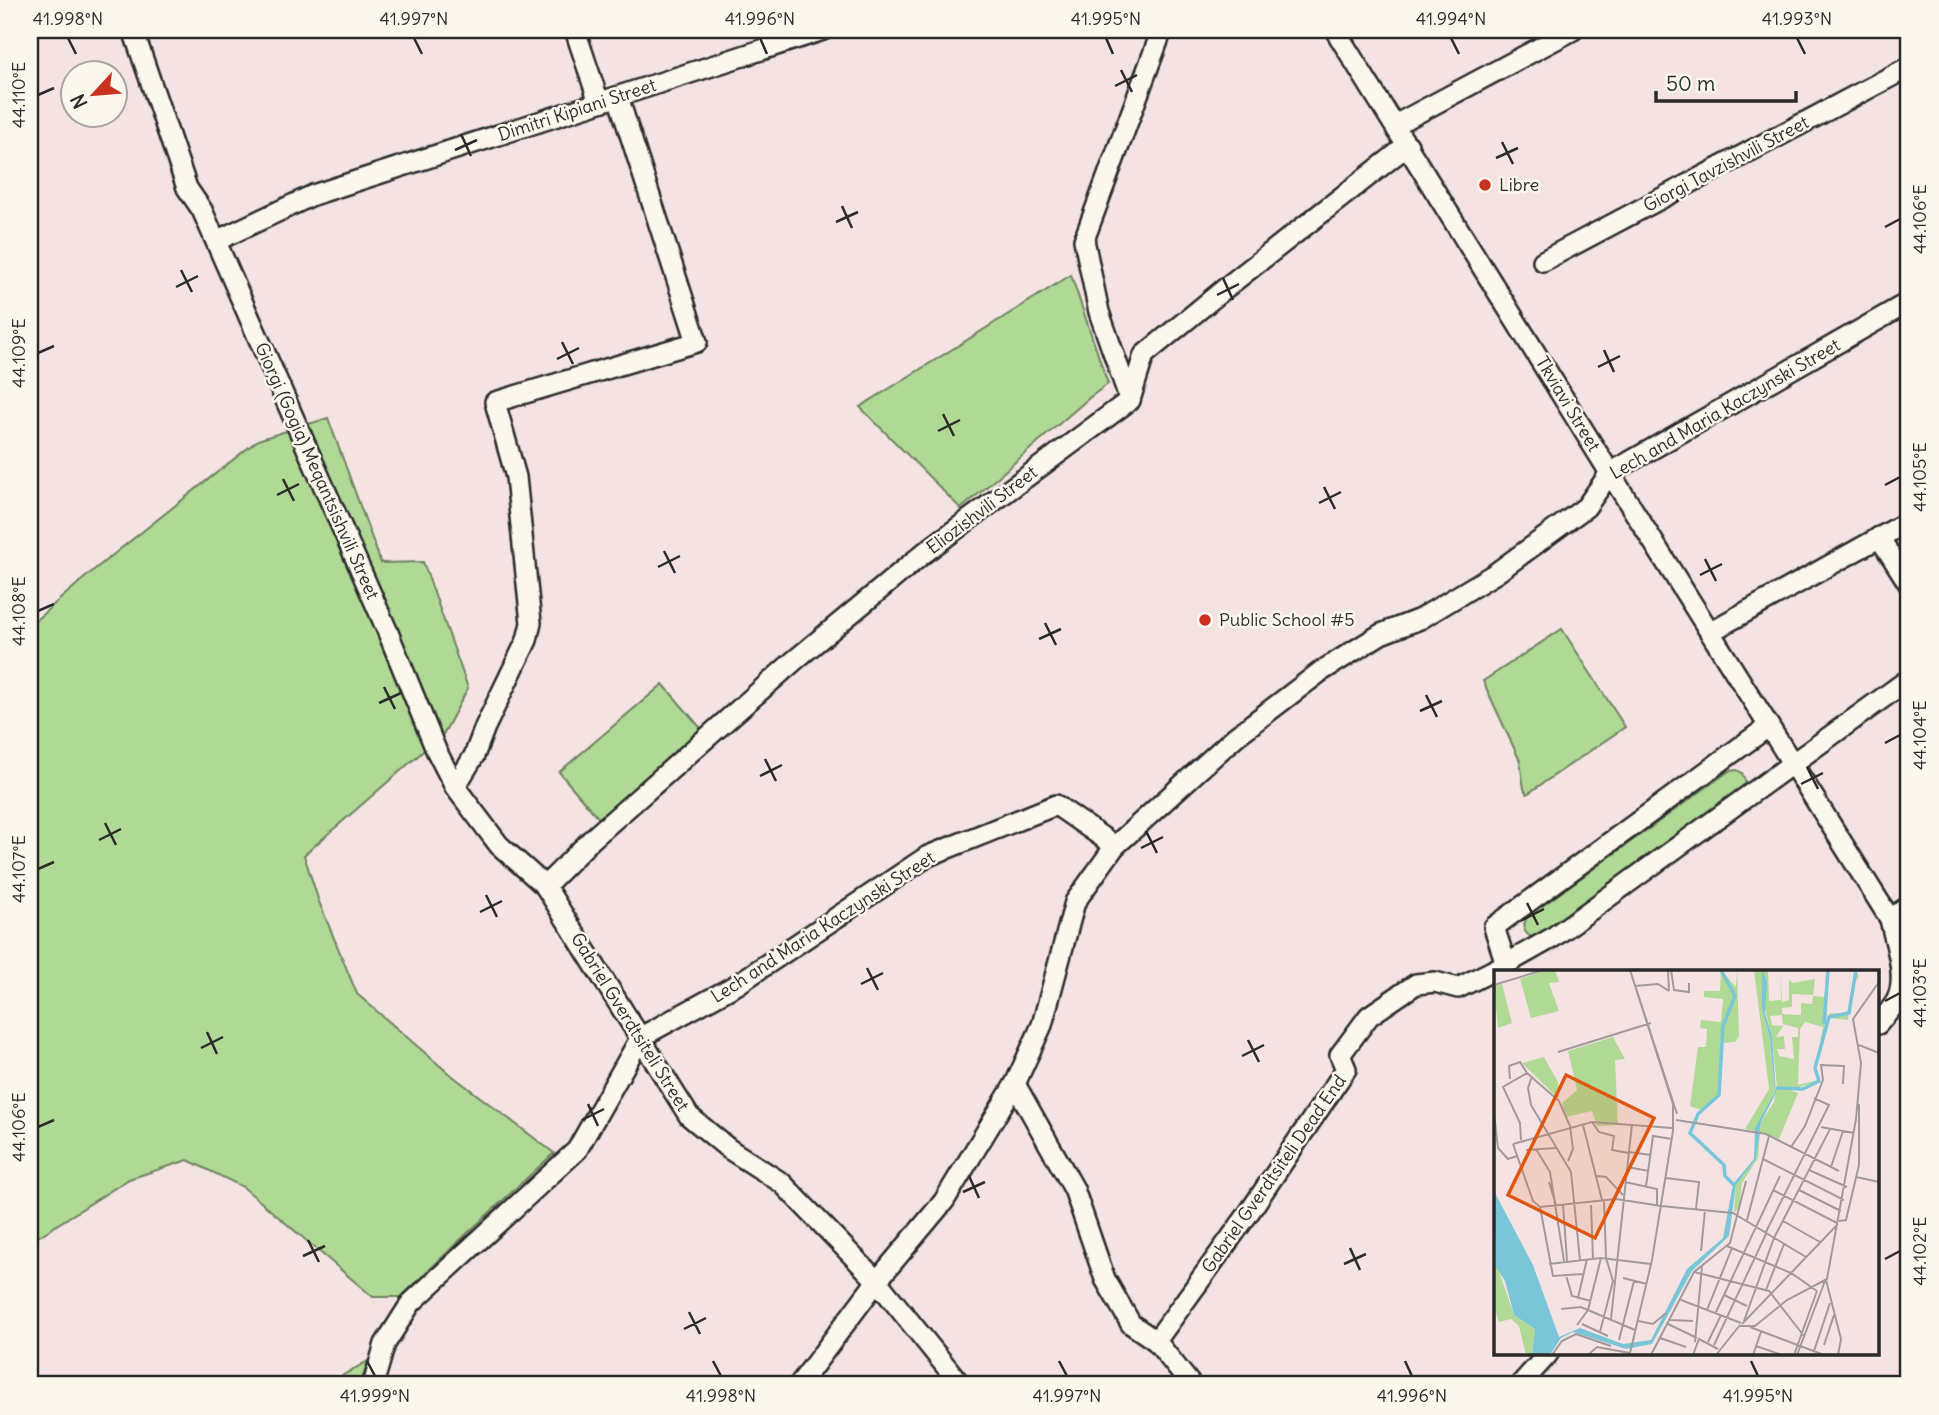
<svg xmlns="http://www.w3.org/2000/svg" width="1939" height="1415" font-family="Delius,sans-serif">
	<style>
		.green { fill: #b0d995; stroke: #6e8260; stroke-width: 2 }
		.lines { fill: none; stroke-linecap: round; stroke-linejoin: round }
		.minor-casing { stroke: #2b2b2b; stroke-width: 24 }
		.minor { stroke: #fbf7ec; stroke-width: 19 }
		.ticks { fill: none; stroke: #2b2b2b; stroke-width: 2.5 }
		.poi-dot { fill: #c8321e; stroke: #fbf7ec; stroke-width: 2.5 }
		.labels { text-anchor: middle; stroke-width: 5; stroke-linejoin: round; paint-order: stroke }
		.street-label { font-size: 18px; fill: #2b2b2b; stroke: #fbf7ec }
		.poi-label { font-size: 18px; fill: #2b2b2b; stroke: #fbf7ec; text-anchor: start }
		.inset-river { fill: none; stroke: #79c6d8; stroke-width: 3.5 }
		.inset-road { fill: none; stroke: #a4999a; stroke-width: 2 }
		.view { fill: #df570e; fill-opacity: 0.15; stroke: #df570e; stroke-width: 3.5 }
		.inset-edge { fill: none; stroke: #2b2b2b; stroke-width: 3.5 }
		.neatline { fill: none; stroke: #2b2b2b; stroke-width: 2.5 }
		.ticks-label { font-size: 18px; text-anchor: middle; fill: #2b2b2b }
	</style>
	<rect width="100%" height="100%" fill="#f5e3e4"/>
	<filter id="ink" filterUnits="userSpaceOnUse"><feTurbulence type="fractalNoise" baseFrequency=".0143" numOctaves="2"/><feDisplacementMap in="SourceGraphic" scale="14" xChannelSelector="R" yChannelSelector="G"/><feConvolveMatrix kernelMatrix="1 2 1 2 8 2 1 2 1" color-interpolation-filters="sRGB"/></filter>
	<g filter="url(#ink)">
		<!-- green -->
		<g class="green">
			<polygon points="1071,275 1108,384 1089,398 961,509 860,407"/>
			<polygon points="328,418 381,563 423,562 468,688 444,733 304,855 319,902 357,994 446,1071 554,1153 458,1242 401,1297 373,1297 243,1187 188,1160 129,1179 30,1242 30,625 95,569 258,440"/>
			<polygon points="1562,629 1625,727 1527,794 1524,789 1520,761 1483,681"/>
			<polygon points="663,684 704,732 600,820 559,772"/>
			<path d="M1737,770L1742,773L1747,786L1541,937C1527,940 1519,929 1528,916L1729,771Z"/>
			<polygon points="368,1361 360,1385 326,1385"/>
		</g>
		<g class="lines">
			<!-- minor casing -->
			<g class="minor-casing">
				<g id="minor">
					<polyline points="133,30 187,188 202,210 387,630 436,750 455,787 499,845 545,886 689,1116 729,1149 782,1183 877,1281 961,1385"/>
					<polyline points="575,30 599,102"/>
					<path d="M1335,30L1610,473L1890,919C1895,943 1907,974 1898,997C1895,1007 1884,1016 1878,1024"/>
					<polyline points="1395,125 1573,30"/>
					<polyline points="216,241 313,195 823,30"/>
					<polyline points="1543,261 1909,67"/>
					<polyline points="1130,400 1099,312 1084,240 1162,30"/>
					<polyline points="1130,400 1144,355 1228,286 1408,145"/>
					<polyline points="1879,537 1909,584"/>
					<polyline points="1710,632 1909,521"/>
					<polyline points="455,787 474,756 485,727 527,640 531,623 516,477 495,402 697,342 618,97"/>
					<polyline points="545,886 592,839 795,660 924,553 1130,400"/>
					<polyline points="1890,919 1909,906"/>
					<polyline points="1506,964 1494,927 1769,726"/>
					<polyline points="1015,1084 1074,1189 1105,1279 1131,1324 1156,1341 1191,1385"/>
					<polyline points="1156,1341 1248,1214 1346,1069 1340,1055 1369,1016 1416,984 1435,982 1458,988 1506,964 1552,938 1909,679"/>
					<polyline points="373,1385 385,1344 411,1303 577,1150 641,1037 736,985 928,856 1056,805 1115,846"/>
					<polyline points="799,1385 877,1281 944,1201 1015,1084 1042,1025 1075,902 1115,846 1235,737 1320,672 1381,634 1420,619 1496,573 1586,507 1610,473 1909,302"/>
					<polyline points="1520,1385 1548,1354"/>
				</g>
			</g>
			<!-- minor -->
			<use href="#minor" class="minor"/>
		</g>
	</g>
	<!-- ticks -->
	<path class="ticks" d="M68,38L76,54M414,38L422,54M760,38L767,54M1106,38L1113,54M1451,38L1459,54M1797,38L1805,54M1121,70L1132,92M1115,86L1137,75M38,95L54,88M461,134L471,156M1502,142L1513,164M455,150L477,140M1496,158L1518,148M842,206L852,228M836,222L858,212M1885,227L1900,219M181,270L192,292M1223,278L1233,300M176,287L198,276M1217,295L1239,284M562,342L573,364M1604,350L1614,372M38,353L54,346M557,359L579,348M1598,367L1620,356M943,414L954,436M938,431L960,420M283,479L294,501M1885,485L1900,477M1324,487L1335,509M277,495L299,484M1319,503L1341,492M664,551L675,573M1705,559L1716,581M658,567L680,556M1700,575L1722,564M38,611L54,604M1045,623L1056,645M1039,639L1061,629M384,687L395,709M1426,695L1437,717M379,703L401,693M1420,711L1442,701M1885,743L1900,735M765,759L776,781M1807,767L1818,789M760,776L782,765M1801,784L1823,773M105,823L116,845M1146,831L1157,853M99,840L121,829M1141,848L1163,837M38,869L54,862M486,895L497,917M1527,903L1538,925M480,912L502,901M1522,920L1544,909M867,968L878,990M861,984L883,973M1885,1001L1900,993M207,1032L217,1054M1248,1040L1259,1062M201,1048L223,1037M1242,1056L1264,1045M588,1104L598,1126M582,1120L604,1109M38,1127L54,1120M969,1176L979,1198M963,1192L985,1182M308,1240L319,1262M1350,1248L1360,1270M303,1256L325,1246M1885,1259L1900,1251M1344,1264L1366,1254M689,1312L700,1334M684,1329L706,1318M367,1361L375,1376M713,1361L721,1376M1059,1361L1067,1376M1405,1361L1412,1376M1751,1361L1758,1376"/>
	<!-- markers -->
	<g class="poi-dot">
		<circle cx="1485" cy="185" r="7"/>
		<circle cx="1205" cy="620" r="7"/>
	</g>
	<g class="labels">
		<!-- street labels -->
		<g class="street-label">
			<text transform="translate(577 110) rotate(-18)" y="6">Dimitri Kipiani Street</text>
			<text transform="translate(1726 164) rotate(-28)" y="6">Giorgi Tavzishvili Street</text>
			<text transform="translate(1568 404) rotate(59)" y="6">Tkviavi Street</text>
			<text transform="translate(1725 409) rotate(-30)" y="6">Lech and Maria Kaczynski Street</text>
			<text transform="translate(317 471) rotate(66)" y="6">Giorgi (Gogia) Meqantsishvili Street</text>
			<text transform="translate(982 510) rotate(-37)" y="6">Eliozishvili Street</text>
			<text transform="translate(823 927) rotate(-33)" y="6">Lech and Maria Kaczynski Street</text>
			<text transform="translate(630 1022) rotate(58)" y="6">Gabriel Gverdtsiteli Street</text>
			<text transform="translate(1274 1174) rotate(-55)" y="6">Gabriel Gverdtsiteli Dead End</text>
		</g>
		<!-- poi labels -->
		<g class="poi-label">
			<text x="1499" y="191">Libre</text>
			<text x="1219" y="626">Public School #5</text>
		</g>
	</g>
	<!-- overview -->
	<g transform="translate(1494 970)">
		<rect width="385" height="385" fill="#f5e3e4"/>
		<path d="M51,0H61L65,12L55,13L65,41L37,48L26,9ZM227,0L242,17L243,0L245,66L241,72L229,73L224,125L207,140L196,136L204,77H212L213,59L206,58L207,50L227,52L229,29L210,27V21H226ZM260,0H274L275,31L287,30L286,0L288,32L295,30V9L298,13L321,9L319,25L298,24V37L288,38V44L307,45V33L318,34L319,26L330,27L335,0L332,54L336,43L353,44L361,0L365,6L357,19L354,50L336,48L321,98L325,111L295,120L304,123L285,169L266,163L264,188L248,213L245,239L240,242L242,215L262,189L267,152L280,132L283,117L278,67L270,35L272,15L268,39L276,68L281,122L261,161L251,159L275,119ZM288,45L289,54L304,58V67H298L300,89L285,86L283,79H291L290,66L282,67L289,56L278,55L276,46ZM311,52L329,57L321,100L324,110L304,115L306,59ZM8,14L18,53L4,58L0,16ZM119,67L131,89L121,90L124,155L103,156L98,141L72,147L68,133L83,120L74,81ZM50,87L64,112L65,129L28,93ZM0,287L20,345L41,359L38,385H32L25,356L17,349L5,352L0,336Z" fill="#b0d995" fill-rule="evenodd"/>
		<path d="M268,0L273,12L271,43L278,66L282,123L267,152L262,189L242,215L235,266L198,301L158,374L132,379L79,362L67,368L56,385H38L41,359L20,345L11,311L2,297L0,221L39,295L65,367L86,358L129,374L157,370L193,299L229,268L239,214L260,189L261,158L281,122L276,68L268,39Z" fill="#79c6d8"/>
		<path class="inset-river" d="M227,0L241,26L229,56L225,125L204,144L196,163L230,195L231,206L240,215M330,54L334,0M282,118L309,119L325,111L321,98L335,47L355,43L362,0"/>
		<path class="inset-road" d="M94,0H121M174,0L175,21M177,0L180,20L195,22V13M0,15L49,0M141,16L164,14L175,21M142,18L183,144M365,75L385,83M64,82L157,53M38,106L34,118L37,135L77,202L86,290M16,109L15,96L26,92L33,103L65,131L76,156L79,179L74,191M0,143L4,178L14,189L23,186M182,150L272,164L345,201M98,152L105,162L120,166L118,180L135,183M89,155L108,230M327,157L360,163M27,170L26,153L9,117L33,103M19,174L98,152L178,158M19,174L39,231L46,237M297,177L311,156L329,110L327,95L350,96L349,114M42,179L56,202L70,291M32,180L62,178M135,182L157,185M269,189L350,230M133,197L155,201M337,197L349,161M315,200L353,217M103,206L112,207L129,225M362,207L385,212M172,208L205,212L202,239M55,212L62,235M131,212L163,219V235M152,216L159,166L178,169M279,220L343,253M305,220L347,241M69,234L73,291M97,235L99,289M167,236L239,243L312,287M46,237L122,229L167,236M46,237L59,306L89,304M253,250L275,166M289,251L326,272M345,251L352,250L365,195V134M272,262L335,135L320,128M233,276L297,303L323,321M207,281L211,240M55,294L107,288L157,294M200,302L275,321L310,366M72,305L78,326L97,331M129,308L153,314M332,310L347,369L344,385M272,320L290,274M230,325L253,336M84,328L93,289M187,330L247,353M67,339L87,337L141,360M213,340L238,278M222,342L286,206M117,349L138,154M176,350L199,351M144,351L159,354L172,343M250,351L280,268L336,159M88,354L114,366M174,354L203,368M248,354L344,254M83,355L94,340L107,288M245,356H261L293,330L333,309L362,149L367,93L359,49L385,12M256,357L330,385M106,362L119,311L112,288L110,230M166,368L192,377M125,370L140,311M201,372L208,296M214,372L227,345M220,375L272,264M330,375L340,345M262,376L288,385M320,381L336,333M58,385L68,371L82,364L117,376M94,385L103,377L136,383L158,290L179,161V134L136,0M157,385L200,302L236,273L252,211M199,385L205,369L224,379M222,385L246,355M259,385L267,362M300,385L323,321M303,385L331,311"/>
		<path class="view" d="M72,105L160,148L101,268L14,225Z"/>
		<rect width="385" height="385" class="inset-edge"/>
	</g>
	<!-- margin -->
	<rect width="1939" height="1415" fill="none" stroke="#fbf7ec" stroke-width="77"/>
	<!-- north arrow -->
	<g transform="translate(94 94) rotate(244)"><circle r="33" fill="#fbf7ec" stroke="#a8a59f" stroke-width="2"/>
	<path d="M0-5L12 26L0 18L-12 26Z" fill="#c8321e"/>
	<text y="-10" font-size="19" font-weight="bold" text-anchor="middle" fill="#2b2b2b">N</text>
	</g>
	<!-- scale -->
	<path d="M1656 91v10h140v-10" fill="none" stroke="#2b2b2b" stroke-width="3.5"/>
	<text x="1666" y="91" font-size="21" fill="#2b2b2b" stroke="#fbf7ec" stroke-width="5" paint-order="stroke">50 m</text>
	<rect x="38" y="38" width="1862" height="1338" class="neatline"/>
	<g class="ticks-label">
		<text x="68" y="25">41.998°N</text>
		<text x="414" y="25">41.997°N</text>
		<text x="760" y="25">41.996°N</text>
		<text x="1106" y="25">41.995°N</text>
		<text x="1451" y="25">41.994°N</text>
		<text x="1797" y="25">41.993°N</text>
		<text transform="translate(19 95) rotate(-90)" y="6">44.110°E</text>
		<text transform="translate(1920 219) rotate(-90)" y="6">44.106°E</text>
		<text transform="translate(19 353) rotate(-90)" y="6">44.109°E</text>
		<text transform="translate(1920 477) rotate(-90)" y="6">44.105°E</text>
		<text transform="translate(19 611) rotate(-90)" y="6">44.108°E</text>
		<text transform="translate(1920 735) rotate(-90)" y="6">44.104°E</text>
		<text transform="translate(19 869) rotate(-90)" y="6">44.107°E</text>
		<text transform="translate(1920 993) rotate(-90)" y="6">44.103°E</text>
		<text transform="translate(19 1127) rotate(-90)" y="6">44.106°E</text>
		<text transform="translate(1920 1251) rotate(-90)" y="6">44.102°E</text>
		<text x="375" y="1402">41.999°N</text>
		<text x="721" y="1402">41.998°N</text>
		<text x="1067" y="1402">41.997°N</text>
		<text x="1412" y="1402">41.996°N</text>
		<text x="1758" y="1402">41.995°N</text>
	</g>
</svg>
